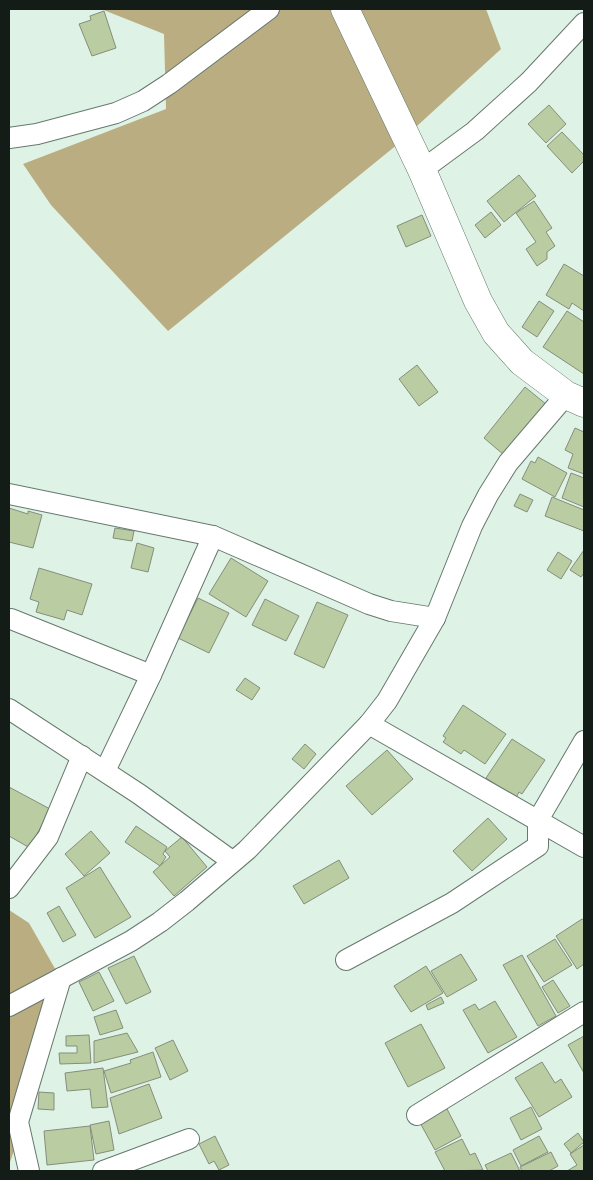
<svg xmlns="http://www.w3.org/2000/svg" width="593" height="1180" font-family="'Playfair Display',serif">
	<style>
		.forest { fill: #b9ad81 }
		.building { fill: #bacda2; stroke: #858d7b }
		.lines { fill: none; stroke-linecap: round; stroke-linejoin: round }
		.street-casing { stroke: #66796e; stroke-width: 22 }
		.secondary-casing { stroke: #66796e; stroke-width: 29 }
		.street { stroke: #fff; stroke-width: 20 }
		.secondary { stroke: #fff; stroke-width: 28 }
	</style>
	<rect width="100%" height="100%" fill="#def3e6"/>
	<!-- forest -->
	<g class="forest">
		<polygon points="101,9 486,9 501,49 393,148 168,331 51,205 23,164 166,109 164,34"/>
		<polygon points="9,910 29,923 66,988 29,1107 9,1165"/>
	</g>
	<!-- building -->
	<g class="building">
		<polygon points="104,11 116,48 92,56 79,24 91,20 90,16"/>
		<polygon points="549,105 566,124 546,143 528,124"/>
		<polygon points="562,132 584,155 584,161 572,173 547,146"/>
		<polygon points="519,175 536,196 504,222 487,201"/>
		<polygon points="534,201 552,228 546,232 555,246 547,252 547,259 537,266 526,249 536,242 516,213"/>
		<polygon points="491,212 501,225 485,238 475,225"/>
		<polygon points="422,215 431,236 406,247 397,226"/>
		<polygon points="564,264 584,276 584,311 572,303 569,309 546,295"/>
		<polygon points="539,301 554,311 537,337 522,327"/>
		<polygon points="567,311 584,322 584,374 543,347"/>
		<polygon points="417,365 438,392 419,406 399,379"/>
		<polygon points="525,387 552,409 504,455 484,438"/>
		<polygon points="575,428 584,432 584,474 568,468 573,454 565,450"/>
		<polygon points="538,457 567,473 555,497 522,479 531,461 535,463"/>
		<polygon points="571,473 584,478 584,507 562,498"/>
		<polygon points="520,494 533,500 527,512 514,506"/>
		<polygon points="552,497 584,510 584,531 545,516"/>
		<polygon points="9,508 28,514 28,511 42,515 33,548 9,542"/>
		<polygon points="115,528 134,531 132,541 113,538"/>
		<polygon points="137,543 154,548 148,572 131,568"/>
		<polygon points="584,550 584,573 581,577 570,570"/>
		<polygon points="558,552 572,561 561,579 547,570"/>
		<polygon points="231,558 268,581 246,617 209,594"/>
		<polygon points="39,568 92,584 82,615 67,610 64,620 36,612 39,602 30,599"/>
		<polygon points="198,598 229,613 209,653 178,638"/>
		<polygon points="265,599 299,616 286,641 252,625"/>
		<polygon points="317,602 348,615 324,668 294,654"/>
		<polygon points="245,678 260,688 252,700 236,690"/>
		<polygon points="463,705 506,734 485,764 464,750 461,754 443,742 446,738 443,736"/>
		<polygon points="512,739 545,760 522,794 519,792 516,798 486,778"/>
		<polygon points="305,744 316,754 304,769 292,759"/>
		<polygon points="387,750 413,779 372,815 346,786"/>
		<polygon points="9,787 50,809 30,848 9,836"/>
		<polygon points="488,818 507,839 472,871 453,851"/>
		<polygon points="136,826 167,847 163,854 166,857 160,866 125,842"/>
		<polygon points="91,831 110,853 84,876 65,854"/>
		<polygon points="182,837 207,867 174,896 153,872 170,857 165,851"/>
		<polygon points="339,860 349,878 304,904 293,886"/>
		<polygon points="100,867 131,917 95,938 66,888"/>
		<polygon points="59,906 76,935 63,942 47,913"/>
		<polygon points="582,919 584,920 584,964 577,969 556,936"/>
		<polygon points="555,939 572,965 544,982 527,956"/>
		<polygon points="461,954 477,980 447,997 431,971"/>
		<polygon points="522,955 556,1016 538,1026 503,965"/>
		<polygon points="134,956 151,992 126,1004 108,968"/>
		<polygon points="426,966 443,993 411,1012 394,986"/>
		<polygon points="99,972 114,1001 93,1011 79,982"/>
		<polygon points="553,980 570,1006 558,1013 542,987"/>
		<polygon points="441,997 444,1003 428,1010 426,1005"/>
		<polygon points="495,1001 517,1037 488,1053 463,1010 475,1004 479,1010"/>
		<polygon points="116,1010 123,1028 100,1035 94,1017"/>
		<polygon points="421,1024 445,1068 408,1087 385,1043"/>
		<polygon points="127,1033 138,1052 94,1063 94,1041"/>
		<polygon points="89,1035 91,1063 60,1064 59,1053 77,1053 77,1046 66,1046 66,1036"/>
		<polygon points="584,1036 584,1073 568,1045"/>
		<polygon points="173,1040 188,1071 170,1080 155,1048"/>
		<polygon points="153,1052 161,1077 111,1093 104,1071 131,1063 130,1060"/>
		<polygon points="542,1062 555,1083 561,1079 572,1097 539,1117 515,1078"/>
		<polygon points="103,1068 108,1107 92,1108 90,1089 67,1091 65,1073"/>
		<polygon points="149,1084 162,1118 119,1134 110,1098"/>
		<polygon points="39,1092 54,1093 54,1110 38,1109"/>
		<polygon points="446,1107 461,1136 435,1150 419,1121"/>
		<polygon points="531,1107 542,1129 521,1140 510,1118"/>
		<polygon points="109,1121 114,1150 96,1154 90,1125"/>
		<polygon points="90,1126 94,1160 47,1165 44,1131"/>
		<polygon points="578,1133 584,1142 571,1153 564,1144"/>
		<polygon points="215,1136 229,1165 219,1170 214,1161 209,1164 199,1144"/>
		<polygon points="539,1136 548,1152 521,1166 513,1150"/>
		<polygon points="462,1139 470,1155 475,1153 483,1170 445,1171 435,1152"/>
		<polygon points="584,1145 584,1171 567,1171 577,1165 570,1154"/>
		<polygon points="551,1152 558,1166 549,1171 522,1171 520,1167"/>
		<polygon points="511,1153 520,1171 488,1171 485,1165"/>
	</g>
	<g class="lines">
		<!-- street casing -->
		<g class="street-casing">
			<g id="street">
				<polyline points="9,138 37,134 116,113 143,101 169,84 269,9"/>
				<polyline points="422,170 475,131 529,82 584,23"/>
				<polyline points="9,494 213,536 369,604 391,611 435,618"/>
				<polyline points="11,619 151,675"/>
				<polyline points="9,709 139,794 232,861"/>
				<polyline points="369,724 584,847"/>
				<polyline points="105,771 151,675 213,536"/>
				<polyline points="9,888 48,837 82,756"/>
				<polyline points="346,960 452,903 538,846 538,820 584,741"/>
				<polyline points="9,1006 131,941 160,922 187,901 247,850 369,724 387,701 435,618 472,526 488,495 508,463 566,395"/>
				<polyline points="417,1115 584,1012"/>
				<polyline points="29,1171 18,1122 61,978"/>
				<polyline points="103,1171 189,1139"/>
			</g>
		</g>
		<!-- secondary casing -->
		<g class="secondary-casing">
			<polyline id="secondary" points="345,9 422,170 478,301 496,333 522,362 566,395 584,403"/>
		</g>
		<!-- street -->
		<use href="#street" class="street"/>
		<!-- secondary -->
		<use href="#secondary" class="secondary"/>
	</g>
	<!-- border -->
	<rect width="593" height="1180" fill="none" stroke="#141c17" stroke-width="20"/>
</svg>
